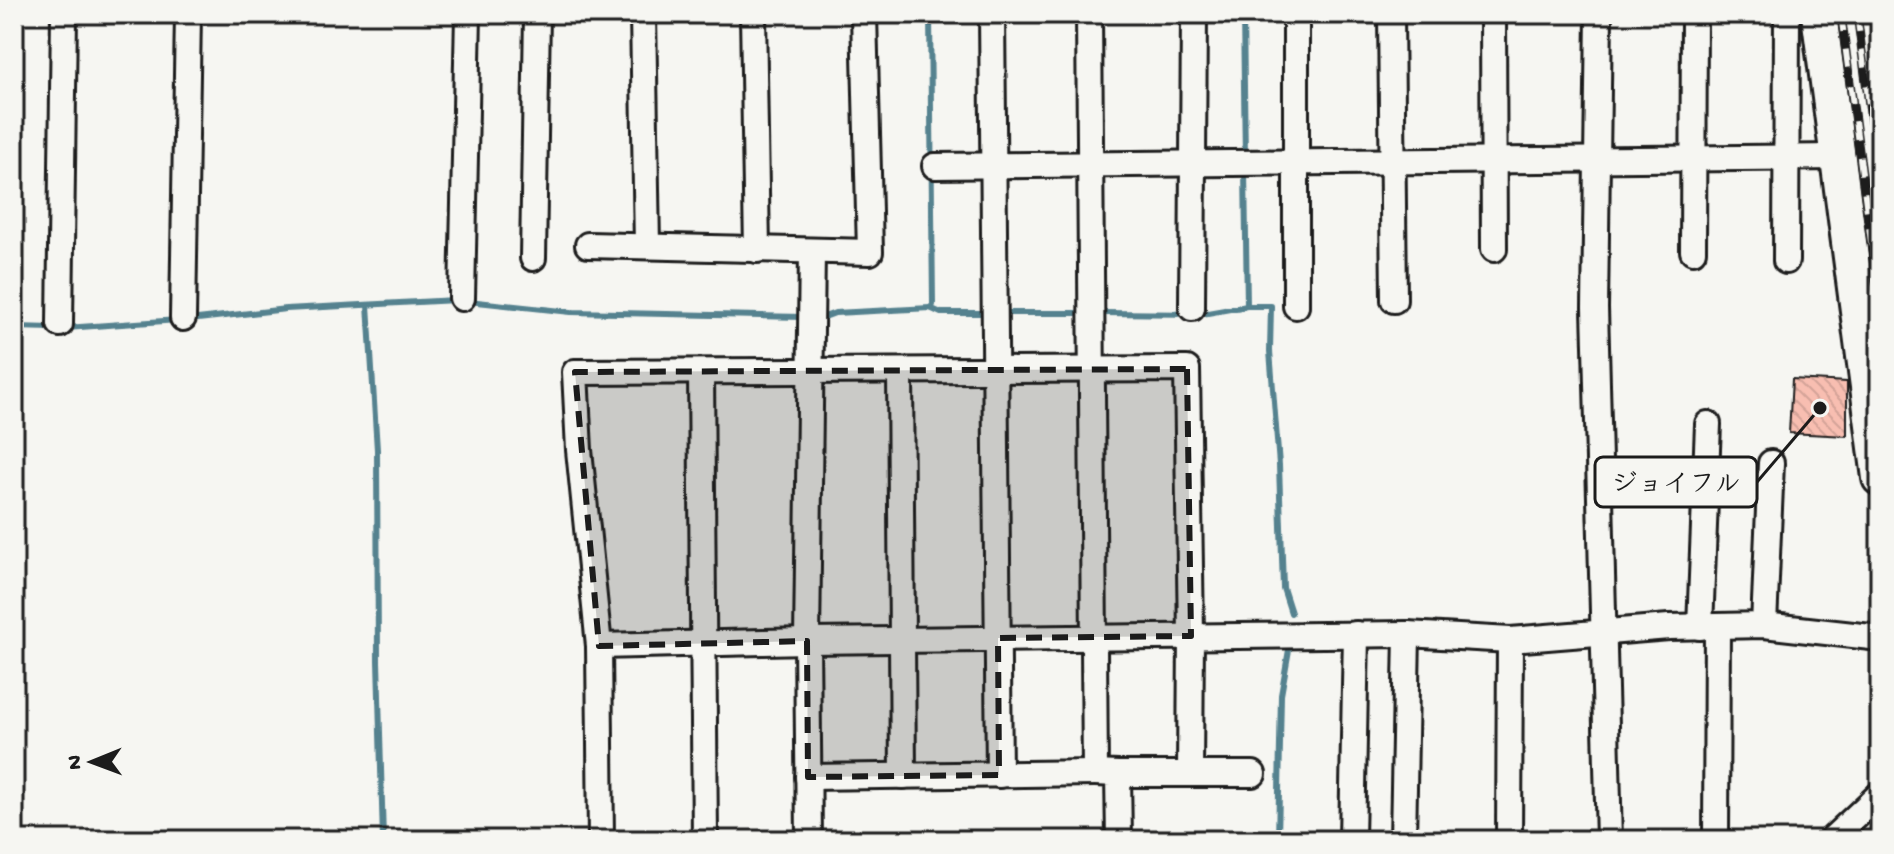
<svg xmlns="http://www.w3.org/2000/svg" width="1894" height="854" font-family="'Gochi Hand','Klee One',sans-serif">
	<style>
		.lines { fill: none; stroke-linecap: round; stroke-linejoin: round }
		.stream { stroke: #55828f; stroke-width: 6 }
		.building { fill: url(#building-back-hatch); stroke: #1c1c1c; stroke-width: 2 }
		.street-casing { stroke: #1c1c1c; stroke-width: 30 }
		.secondary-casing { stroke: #1c1c1c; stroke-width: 40 }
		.street { stroke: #f6f6f2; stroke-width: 24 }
		.secondary { stroke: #f6f6f2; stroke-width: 34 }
		.rail-casing { stroke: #1c1c1c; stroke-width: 9 }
		.rail { stroke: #f6f6f2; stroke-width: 6; stroke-dasharray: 18; stroke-linecap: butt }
		.marked { fill: #1c1c1c; fill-opacity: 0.2; stroke: #1c1c1c; stroke-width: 6; stroke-dasharray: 16 10; stroke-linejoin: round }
		.leader { fill: none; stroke: #1c1c1c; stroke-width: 3 }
		.callout-dot { fill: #1c1c1c; stroke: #f6f6f2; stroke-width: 3 }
		.callout { fill: #f6f6f2; stroke: #1c1c1c; stroke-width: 3 }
		.callout-label { font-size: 26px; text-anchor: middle; font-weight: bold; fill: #1c1c1c }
	</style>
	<defs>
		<pattern id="building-back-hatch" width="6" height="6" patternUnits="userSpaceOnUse" patternTransform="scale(2)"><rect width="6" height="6" fill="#f8beb1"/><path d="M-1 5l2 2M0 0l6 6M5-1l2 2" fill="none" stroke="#d4a398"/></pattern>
	</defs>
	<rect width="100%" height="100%" fill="#f6f6f2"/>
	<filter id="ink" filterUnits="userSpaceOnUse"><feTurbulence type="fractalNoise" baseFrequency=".0125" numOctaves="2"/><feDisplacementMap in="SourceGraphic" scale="16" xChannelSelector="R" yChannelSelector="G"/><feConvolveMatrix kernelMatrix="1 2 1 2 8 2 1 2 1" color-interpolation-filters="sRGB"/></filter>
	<g filter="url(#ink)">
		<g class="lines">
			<!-- stream -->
			<g class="stream">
				<polyline points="1243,14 1245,159"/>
				<polyline points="1245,170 1247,306 1271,306 1270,351 1279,465 1283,588 1291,613"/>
				<polyline points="468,301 571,312 804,317"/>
				<polyline points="368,305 377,450 378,661 383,840"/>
				<polyline points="930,308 933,305 930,14"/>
				<polyline points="1001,313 1083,313"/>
				<polyline points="1101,313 1202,314 1247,306"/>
				<polyline points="819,319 835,313 930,308 941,313 989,313"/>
				<polyline points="189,320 286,309 456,300"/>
				<polyline points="14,327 54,328"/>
				<polyline points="66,328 178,320"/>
				<polyline points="1278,840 1281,695 1290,644"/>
			</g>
		</g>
		<!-- building -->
		<polygon class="building" points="1792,379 1847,382 1847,436 1789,433"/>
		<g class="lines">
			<!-- street casing -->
			<g class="street-casing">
				<g id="street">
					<polyline points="643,14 647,246"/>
					<polyline points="753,14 757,250"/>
					<polyline points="992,14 999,775"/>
					<polyline points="1089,14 1095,773 1118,774 1119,840"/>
					<polyline points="1296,14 1296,306"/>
					<polyline points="1391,14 1394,300"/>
					<polyline points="1493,14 1494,249"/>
					<polyline points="1599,14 1595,308 1609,840"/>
					<polyline points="935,166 1838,157"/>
					<polyline points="588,245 870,252 864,14"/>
					<polyline points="1693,251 1694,14"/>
					<polyline points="533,258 537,14"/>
					<polyline points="1786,261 1787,14"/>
					<polyline points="462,298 468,14"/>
					<polyline points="1192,308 1194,14"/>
					<polyline points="183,318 188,14"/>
					<polyline points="60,324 64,14"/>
					<polyline points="900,372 903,776"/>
					<polyline points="701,373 705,840"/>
					<polyline points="1764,625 1771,463"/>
					<polyline points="1700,627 1708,424"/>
					<polyline points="599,646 807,641 1407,634 1510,640 1669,627 1764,625 1880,638"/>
					<polyline points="1118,774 1253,774"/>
					<polyline points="808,777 1095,773"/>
					<polyline points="601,840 599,646 579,450 575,372 1187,369 1191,636 1190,774"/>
					<polyline points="809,840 807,641 812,251"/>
					<polyline points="1352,840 1356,634"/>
					<polyline points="1403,840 1407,634"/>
					<polyline points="1509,840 1510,640"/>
					<polyline points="1716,840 1717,626"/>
					<polyline points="1831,840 1880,794"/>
				</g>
			</g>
			<!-- secondary casing -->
			<g class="secondary-casing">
				<polyline id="secondary" points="1819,14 1880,478"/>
			</g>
			<!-- street -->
			<use href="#street" class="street"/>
			<!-- secondary -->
			<use href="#secondary" class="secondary"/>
			<!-- rail casing -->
			<g class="rail-casing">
				<g id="rail">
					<polyline points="1841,14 1880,310"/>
					<polyline points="1857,14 1880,188"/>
				</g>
			</g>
			<!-- rail -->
			<use href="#rail" class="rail"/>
		</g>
	</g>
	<!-- marked area -->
	<path class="marked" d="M1187,369L1191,636L998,638L999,775L808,777L807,641L599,646L575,372Z"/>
	<!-- callouts -->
	<path class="leader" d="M1820 408L1757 482"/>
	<circle class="callout-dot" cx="1820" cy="408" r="8"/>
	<rect class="callout" x="1595" y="457" width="162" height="50" rx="8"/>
	<g class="callout-label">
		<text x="1676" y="491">ジョイフル</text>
	</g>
	<!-- margin -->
	<rect width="1894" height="854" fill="none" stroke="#f6f6f2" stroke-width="48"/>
	<rect x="24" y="24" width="1846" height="806" fill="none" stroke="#1c1c1c" stroke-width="3" filter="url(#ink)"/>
	<!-- north arrow -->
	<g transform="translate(92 762) rotate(269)" stroke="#f6f6f2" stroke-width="6" paint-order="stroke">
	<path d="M0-6L14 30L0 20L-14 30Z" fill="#1c1c1c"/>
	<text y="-12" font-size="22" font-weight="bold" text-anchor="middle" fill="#1c1c1c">N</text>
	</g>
</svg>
